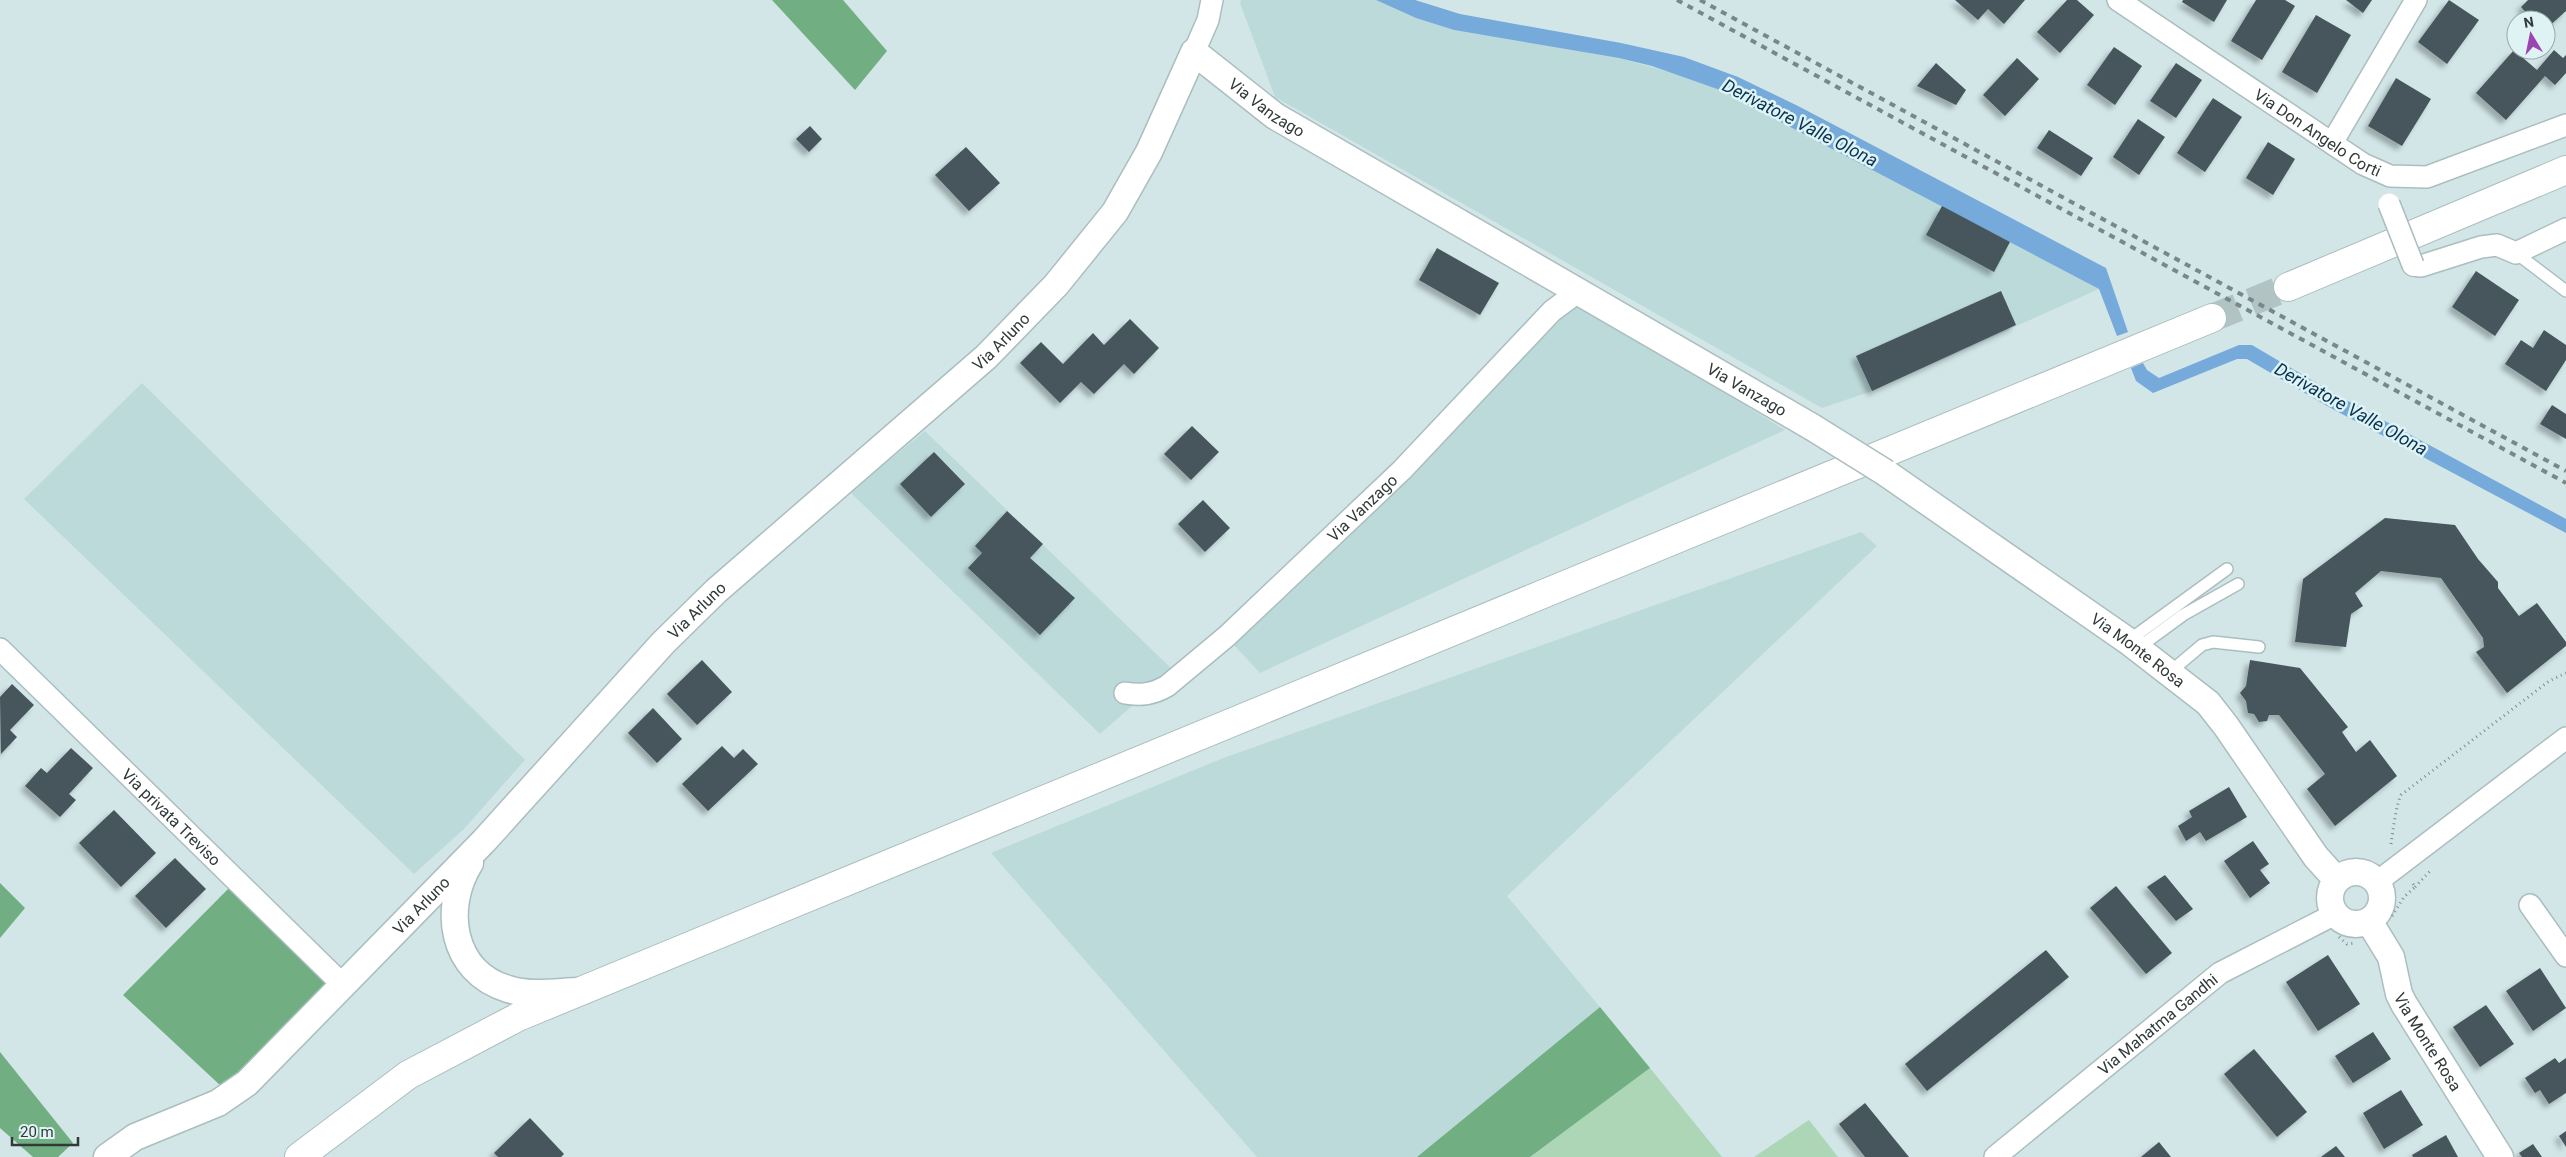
<svg xmlns="http://www.w3.org/2000/svg" width="2566" height="1157" font-family="Roboto,sans-serif">
	<style>
		.built { fill: #bddadb }
		.green { fill: #acd6b6 }
		.forest { fill: #71ae82 }
		.water { fill: #75aadb }
		.building { fill: #47565c; filter: url(#shadow) }
		.lines { fill: none; stroke-linecap: round; stroke-linejoin: round }
		.secondary-tunnel { stroke: #b2c3c4; stroke-width: 28; stroke-dasharray: 28 14; stroke-linecap: butt }
		.service-casing { stroke: #abbebf; stroke-width: 14 }
		.minor-casing { stroke: #abbebf; stroke-width: 24 }
		.tertiary-casing { stroke: #abbebf; stroke-width: 29 }
		.secondary-casing { stroke: #abbebf; stroke-width: 30 }
		.path { stroke: #7f8d8d; stroke-width: 3; stroke-dasharray: 1 4; stroke-linecap: butt }
		.service { stroke: #fff; stroke-width: 11 }
		.minor { stroke: #fff; stroke-width: 21 }
		.tertiary { stroke: #fff; stroke-width: 26 }
		.secondary { stroke: #fff; stroke-width: 28 }
		.rail { stroke: #798787; stroke-width: 4; stroke-dasharray: 6 6; stroke-linecap: butt }
		.minor-bridge-casing { stroke: #abbebf; stroke-width: 24; stroke-linecap: butt }
		.tertiary-bridge-casing { stroke: #abbebf; stroke-width: 29; stroke-linecap: butt }
		.minor-bridge { stroke: #fff; stroke-width: 21 }
		.tertiary-bridge { stroke: #fff; stroke-width: 26 }
		.labels { text-anchor: middle; stroke-width: 5; stroke-linejoin: round; paint-order: stroke }
		.street-label { font-size: 16px; fill: #313939; stroke: #dff3f4 }
		.water-label { font-size: 18px; font-style: italic; fill: #083252; stroke: #dff3f4 }
	</style>
	<defs>
		<filter id="shadow"><feDropShadow dx="-4.5" dy="4.5" stdDeviation="2.5" flood-color="#0004"/></filter>
	</defs>
	<rect width="100%" height="100%" fill="#d2e6e7"/>
	<!-- built -->
	<g class="built">
		<polygon points="1241,0 1376,0 1416,18 1454,30 1619,58 1681,75 1720,90 1758,108 2099,289 1872,391 1822,408 1275,97 1240,3"/>
		<polygon points="1579,302 1785,430 1260,673 1233,644 1559,318"/>
		<polygon points="142,383 525,760 464,829 414,874 24,499"/>
		<polygon points="925,431 1173,670 1100,734 850,492"/>
		<polygon points="1861,532 1877,546 1507,896 1600,1007 1417,1157 1257,1157 991,853 1226,757"/>
	</g>
	<!-- green -->
	<g class="green">
		<polygon points="1650,1068 1722,1157 1530,1157"/>
		<polygon points="1809,1120 1838,1157 1754,1157"/>
	</g>
	<!-- forest -->
	<g class="forest">
		<polygon points="772,0 843,0 887,51 855,90"/>
		<polygon points="0,883 25,908 0,938"/>
		<polygon points="230,887 327,982 247,1067 221,1086 123,995"/>
		<polygon points="1600,1007 1650,1068 1530,1157 1417,1157"/>
		<polygon points="0,1052 73,1143 58,1157 33,1157 0,1128"/>
	</g>
	<!-- water -->
	<g class="water">
		<polygon points="1376,0 1415,0 1460,14 1621,43 1684,57 1738,77 1800,107 2106,268 2128,332 2117,336 2099,289 1720,90 1652,66 1619,58 1454,30 1416,18"/>
		<polygon points="2239,345 2252,345 2335,394 2566,519 2566,533 2327,406 2247,359 2237,359 2153,393 2136,381 2131,368 2143,363 2147,370 2159,378"/>
	</g>
	<!-- building -->
	<g class="building">
		<polygon points="1955,0 2025,0 2004,24 1988,9 1978,20"/>
		<polygon points="2067,0 2077,0 2094,15 2060,53 2037,32"/>
		<polygon points="2183,0 2227,0 2214,22 2182,2"/>
		<polygon points="2256,0 2285,0 2295,6 2262,60 2231,41"/>
		<polygon points="2346,0 2372,0 2363,13"/>
		<polygon points="2449,0 2479,20 2447,64 2418,42"/>
		<polygon points="2528,0 2566,0 2566,11 2546,29 2546,20 2527,20 2530,17 2521,7"/>
		<polygon points="2316,15 2351,35 2317,93 2282,72"/>
		<polygon points="2114,47 2142,66 2115,105 2087,85"/>
		<polygon points="2514,50 2537,70 2554,50 2563,58 2566,55 2566,73 2555,85 2545,76 2506,120 2476,93"/>
		<polygon points="2017,58 2039,79 2005,116 1983,95"/>
		<polygon points="1936,63 1966,90 1956,105 1917,86"/>
		<polygon points="2176,63 2202,80 2176,118 2150,101"/>
		<polygon points="2396,78 2431,99 2402,146 2368,126"/>
		<polygon points="2213,98 2242,117 2205,172 2177,153"/>
		<polygon points="2138,119 2165,137 2139,175 2113,157"/>
		<polygon points="810,126 822,139 809,152 796,139"/>
		<polygon points="2049,130 2093,158 2081,176 2037,148"/>
		<polygon points="2268,142 2295,159 2273,195 2246,178"/>
		<polygon points="966,147 1000,183 969,211 935,175"/>
		<polygon points="1942,206 2010,242 1994,272 1926,235"/>
		<polygon points="1437,248 1499,283 1480,315 1419,280"/>
		<polygon points="2476,271 2519,300 2495,336 2452,307"/>
		<polygon points="2001,291 2016,325 1872,391 1856,356"/>
		<polygon points="1130,319 1159,348 1134,374 1124,364 1094,394 1081,382 1060,403 1020,363 1041,342 1063,364 1093,333 1104,345"/>
		<polygon points="2544,330 2566,345 2566,360 2546,391 2505,364 2521,340 2533,348"/>
		<polygon points="2552,405 2566,414 2566,439 2540,424"/>
		<polygon points="1192,426 1219,452 1191,480 1164,454"/>
		<polygon points="934,452 965,484 931,517 900,484"/>
		<polygon points="1203,500 1230,528 1205,552 1178,524"/>
		<polygon points="1007,511 1043,544 1030,558 1075,598 1040,635 968,568 982,553 975,546"/>
		<polygon points="2385,518 2455,525 2478,559 2498,582 2498,588 2519,616 2537,603 2566,642 2566,646 2507,693 2476,652 2484,647 2483,638 2441,578 2381,571 2355,593 2363,606 2351,614 2346,647 2295,642 2303,579"/>
		<polygon points="702,660 732,692 697,725 667,694"/>
		<polygon points="2250,660 2300,668 2348,727 2342,732 2356,752 2370,740 2397,776 2335,826 2307,789 2325,774 2279,715 2269,715 2267,721 2259,722 2254,714 2248,713 2246,701 2240,693 2246,686"/>
		<polygon points="12,684 34,705 10,730 17,737 1,754 0,697"/>
		<polygon points="653,708 682,739 657,763 628,733"/>
		<polygon points="722,746 734,758 743,749 758,764 708,811 682,784"/>
		<polygon points="71,748 93,768 69,794 76,800 60,817 25,786 41,768 47,773"/>
		<polygon points="2229,787 2247,817 2206,841 2200,832 2186,841 2178,826 2192,817 2189,811"/>
		<polygon points="114,810 156,853 121,887 79,843"/>
		<polygon points="2253,841 2269,864 2260,870 2270,883 2250,898 2224,861"/>
		<polygon points="175,858 206,889 166,928 135,896"/>
		<polygon points="2165,875 2193,909 2176,921 2147,887"/>
		<polygon points="2116,886 2172,953 2146,974 2090,908"/>
		<polygon points="2046,950 2069,977 1927,1091 1905,1064"/>
		<polygon points="2328,955 2360,1004 2318,1031 2286,982"/>
		<polygon points="2540,968 2566,1008 2533,1031 2506,991"/>
		<polygon points="2486,1005 2514,1044 2480,1067 2453,1027"/>
		<polygon points="2373,1032 2391,1059 2353,1083 2335,1056"/>
		<polygon points="2254,1049 2307,1112 2277,1137 2224,1074"/>
		<polygon points="2555,1058 2559,1063 2566,1058 2566,1093 2549,1104 2540,1090 2535,1093 2525,1078"/>
		<polygon points="2401,1090 2423,1125 2384,1149 2363,1113"/>
		<polygon points="1865,1103 1909,1157 1865,1157 1839,1124"/>
		<polygon points="530,1118 564,1154 561,1157 498,1157 494,1153"/>
		<polygon points="2566,1131 2566,1147 2559,1136"/>
		<polygon points="2446,1135 2458,1157 2413,1157 2412,1155"/>
		<polygon points="2159,1142 2171,1157 2141,1157"/>
		<polygon points="2533,1144 2542,1157 2522,1157 2519,1153"/>
		<polygon points="2336,1146 2345,1157 2321,1157"/>
	</g>
	<g class="lines">
		<!-- secondary-tunnel -->
		<polyline class="secondary-tunnel" points="2212,318 2288,287"/>
		<!-- service casing -->
		<g class="service-casing">
			<g id="service">
				<polyline points="2516,253 2566,291"/>
				<polyline points="2128,641 2227,569"/>
				<polyline points="2138,648 2183,615 2238,584"/>
				<polyline points="2170,672 2202,645 2213,642 2259,647"/>
			</g>
		</g>
		<!-- minor casing -->
		<g class="minor-casing">
			<g id="minor">
				<path id="s1" d="M2118,0L2363,164L2390,176L2427,177L2566,125"/>
				<polyline points="1194,52 1208,20 1212,0"/>
				<polyline points="2332,143 2416,0"/>
				<polyline points="2413,265 2421,266 2481,247 2497,245 2516,253 2566,229"/>
				<path id="s2" d="M0,649L342,984"/>
				<path id="s3" d="M1125,693C1141,696 1153,694 1167,686L1227,636L1402,470L1552,311L1579,291"/>
				<polyline points="2377,882 2566,738"/>
				<polyline points="2530,905 2566,956"/>
				<path id="s4" d="M1995,1157L2220,973L2335,914"/>
			</g>
		</g>
		<!-- tertiary casing -->
		<g class="tertiary-casing">
			<g id="tertiary">
				<path id="s5" d="M1886,473L2128,641L2208,703L2226,726L2316,857L2337,880"/>
				<path d="M470,863C442,908 451,972 508,989C530,996 554,992 577,991"/>
				<circle cx="2356" cy="898" r="26"/>
				<path id="s6" d="M2369,921L2391,957L2399,994L2404,1004L2500,1157"/>
				<path id="s7" d="M107,1157L135,1137L218,1103L247,1083L484,841L663,643L716,591L986,357L1056,285L1115,212L1149,152L1194,52L1275,116L1812,427"/>
			</g>
		</g>
		<!-- secondary casing -->
		<g class="secondary-casing">
			<g id="secondary">
				<polyline points="2288,287 2566,170"/>
				<polyline points="299,1157 408,1075 518,1017 2212,318"/>
			</g>
		</g>
		<!-- path -->
		<g class="path">
			<path d="M2391,844C2393,831 2396,805 2401,795L2549,681L2566,673"/>
			<polyline points="2415,887 2432,869"/>
			<polyline points="2392,916 2404,897 2415,887 2411,881"/>
			<polyline points="2339,937 2347,944 2355,943"/>
		</g>
		<!-- service -->
		<use href="#service" class="service"/>
		<!-- minor -->
		<use href="#minor" class="minor"/>
		<!-- tertiary -->
		<use href="#tertiary" class="tertiary"/>
		<!-- secondary -->
		<use href="#secondary" class="secondary"/>
		<!-- rail -->
		<g class="rail">
			<polyline points="1677,0 2566,483"/>
			<polyline points="1700,0 2566,471"/>
		</g>
		<!-- minor-bridge casing -->
		<g class="minor-bridge-casing">
			<polyline id="minor-bridge" points="2389,204 2413,265"/>
		</g>
		<!-- tertiary-bridge casing -->
		<g class="tertiary-bridge-casing">
			<polyline id="tertiary-bridge" points="1812,427 1886,473"/>
		</g>
		<!-- minor-bridge -->
		<use href="#minor-bridge" class="minor-bridge"/>
		<!-- tertiary-bridge -->
		<use href="#tertiary-bridge" class="tertiary-bridge"/>
	</g>
	<g class="labels">
		<!-- street labels -->
		<g class="street-label">
			<text dy="6" stroke="none"><textPath href="#s7" startOffset="1661">Via Vanzago</textPath></text>
			<text dy="6" stroke="none"><textPath href="#s1" startOffset="240">Via Don Angelo Corti</textPath></text>
			<text dy="6" stroke="none"><textPath href="#s7" startOffset="1218">Via Arluno</textPath></text>
			<text dy="6" stroke="none"><textPath href="#s7" startOffset="2218">Via Vanzago</textPath></text>
			<text dy="6" stroke="none"><textPath href="#s3" startOffset="308">Via Vanzago</textPath></text>
			<text dy="6" stroke="none"><textPath href="#s7" startOffset="812">Via Arluno</textPath></text>
			<text dy="6" stroke="none"><textPath href="#s5" startOffset="308">Via Monte Rosa</textPath></text>
			<text dy="6" stroke="none"><textPath href="#s2" startOffset="240">Via privata Treviso</textPath></text>
			<text dy="6" stroke="none"><textPath href="#s7" startOffset="408">Via Arluno</textPath></text>
			<text dy="6" stroke="none"><textPath href="#s4" startOffset="210">Via Mahatma Gandhi</textPath></text>
			<text dy="6" stroke="none"><textPath href="#s6" startOffset="136">Via Monte Rosa</textPath></text>
		</g>
		<!-- water labels -->
		<g class="water-label">
			<text transform="translate(1800 123) rotate(27)" y="6">Derivatore Valle Olona</text>
			<text transform="translate(2351 409) rotate(29)" y="6">Derivatore Valle Olona</text>
		</g>
	</g>
	<!-- north arrow -->
	<g transform="translate(2531 35) rotate(350)"><circle r="24" fill="#dff3f4" stroke="#99a9a9"/>
	<path d="M0-4L9 19L0 12L-9 19Z" fill="#9b45b2"/>
	<text y="-8" font-size="14" font-weight="bold" text-anchor="middle" fill="#313939">N</text>
	</g>
	<!-- scale -->
	<path d="M12 1137v8h66v-8" fill="none" stroke="#313939" stroke-width="2.5"/>
	<text x="20" y="1137" font-size="15" fill="#313939" stroke="#dff3f4" stroke-width="4" paint-order="stroke">20 m</text>
</svg>
